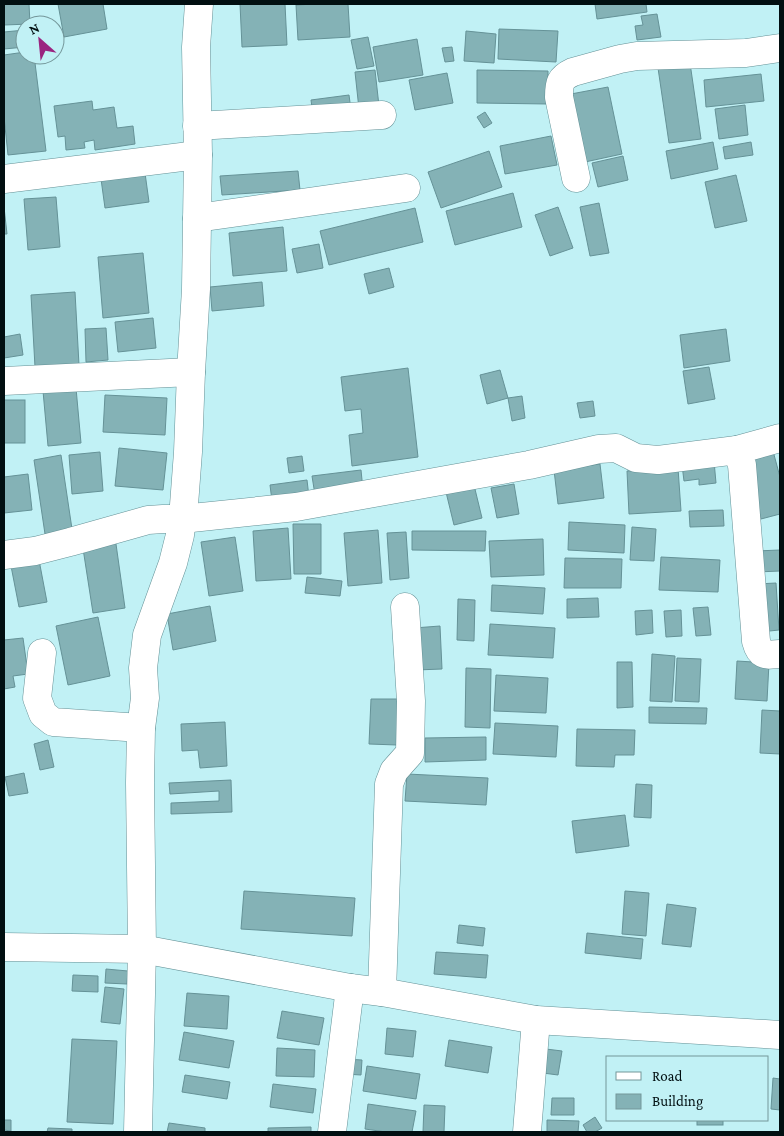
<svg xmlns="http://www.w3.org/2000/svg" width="784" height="1136" font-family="'Crimson Pro',serif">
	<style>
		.building { fill: #84b2b6; stroke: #659297 }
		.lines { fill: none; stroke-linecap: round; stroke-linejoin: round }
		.minor-casing { stroke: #649196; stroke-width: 29 }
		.minor { stroke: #fff; stroke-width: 28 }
	</style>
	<rect width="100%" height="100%" fill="#c1f1f5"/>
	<!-- building -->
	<g class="building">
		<polygon points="4,4 29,4 30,24 4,25"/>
		<polygon points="58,4 103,4 107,29 64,37"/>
		<polygon points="240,4 285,4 287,45 242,47"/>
		<polygon points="315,4 348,4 350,37 298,40 296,5"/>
		<polygon points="595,4 646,4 647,12 597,19"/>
		<polygon points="657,14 661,37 637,40 635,26 643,25 641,16"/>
		<polygon points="499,29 558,31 556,62 498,59"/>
		<polygon points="25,30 25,47 4,49 4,32"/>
		<polygon points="466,31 496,34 494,63 464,61"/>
		<polygon points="368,37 374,66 357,69 351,40"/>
		<polygon points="417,39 423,75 379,82 373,47"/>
		<polygon points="452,47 454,61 445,62 442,48"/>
		<polygon points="25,52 25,55 34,55 46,151 8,155 4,117 4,55"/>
		<polygon points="690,63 701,139 669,143 658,68"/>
		<polygon points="375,70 379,106 359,109 355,72"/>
		<polygon points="477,70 548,71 548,104 477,103"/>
		<polygon points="447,73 453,103 415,110 409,80"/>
		<polygon points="761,74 764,101 706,107 704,80"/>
		<polygon points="608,87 622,154 585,162 571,94"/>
		<polygon points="349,95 351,110 313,115 311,100"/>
		<polygon points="92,101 93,110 114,107 117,128 133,126 135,144 95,150 94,140 84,142 85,148 66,150 65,136 58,137 54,106"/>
		<polygon points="745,105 748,135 719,139 715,109"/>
		<polygon points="485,112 492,123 484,128 477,117"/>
		<polygon points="551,136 557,165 505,174 500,146"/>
		<polygon points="713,142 718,169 671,179 666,151"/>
		<polygon points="751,142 753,155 725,159 723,147"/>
		<polygon points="489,151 502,187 441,208 428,172"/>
		<polygon points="623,156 628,180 598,187 592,163"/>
		<polygon points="298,171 300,190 222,195 220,176"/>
		<polygon points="145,173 149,202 105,208 101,179"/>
		<polygon points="736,175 747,221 715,228 705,182"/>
		<polygon points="513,193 522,227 455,245 446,211"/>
		<polygon points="56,197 60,247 28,250 24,199"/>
		<polygon points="599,203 609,253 590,256 580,207"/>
		<polygon points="4,207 7,234 4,234"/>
		<polygon points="558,207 573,248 550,256 535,215"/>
		<polygon points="415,208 423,242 329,265 320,231"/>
		<polygon points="283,227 287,271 233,276 229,233"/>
		<polygon points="319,244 323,268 297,273 292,249"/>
		<polygon points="143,253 149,313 103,318 98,257"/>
		<polygon points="389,268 394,287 369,294 364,274"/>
		<polygon points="262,282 264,306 212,311 210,287"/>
		<polygon points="75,292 79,365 35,367 31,295"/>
		<polygon points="153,318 156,348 118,352 115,322"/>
		<polygon points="106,328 108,360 86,362 85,329"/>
		<polygon points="726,329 730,361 684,368 680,335"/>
		<polygon points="20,334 23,355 4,358 4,337"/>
		<polygon points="709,367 715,399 688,404 683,371"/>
		<polygon points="408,368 418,457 352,466 349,435 363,433 361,409 345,411 341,377"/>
		<polygon points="500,370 508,398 487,404 480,375"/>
		<polygon points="76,388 81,443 48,446 43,391"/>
		<polygon points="105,395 167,398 165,435 103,432"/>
		<polygon points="522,396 525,418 512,421 508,398"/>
		<rect x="4" y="400" width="21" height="43"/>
		<polygon points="593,401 595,416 580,418 577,403"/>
		<polygon points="119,448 167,453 163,490 115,486"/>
		<polygon points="773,451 780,477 780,514 761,519 745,459"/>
		<polygon points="100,452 103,491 72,494 69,455"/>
		<polygon points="61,455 72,529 45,534 34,460"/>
		<polygon points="302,456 304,471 289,473 287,458"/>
		<polygon points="714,461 716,483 699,485 699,479 684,481 682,465"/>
		<polygon points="600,464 604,498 558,504 554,470"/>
		<polygon points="678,468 681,511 629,514 627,471"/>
		<polygon points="361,470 363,490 315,495 312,476"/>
		<polygon points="28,474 32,510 4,513 4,477"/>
		<polygon points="307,480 309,497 272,501 270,485"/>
		<polygon points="473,481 482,518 454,525 445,488"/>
		<polygon points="514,484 519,514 497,518 491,488"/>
		<polygon points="723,510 724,526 690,527 689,511"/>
		<polygon points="569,522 625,525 624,553 568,550"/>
		<polygon points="293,524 321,524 321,574 294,574"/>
		<polygon points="632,527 656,529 654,561 630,560"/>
		<polygon points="288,528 291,579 256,581 253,531"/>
		<polygon points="378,530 382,583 348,586 344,533"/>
		<polygon points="412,531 486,531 485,551 412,550"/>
		<polygon points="406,532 409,578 390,580 387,533"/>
		<polygon points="115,537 125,608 93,613 82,542"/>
		<polygon points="235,537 243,591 209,596 201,542"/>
		<polygon points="543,539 544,575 491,577 489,541"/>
		<polygon points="780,550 780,571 757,572 756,551"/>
		<polygon points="661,557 720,560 718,592 659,590"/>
		<polygon points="565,558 622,559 621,588 564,588"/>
		<polygon points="39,560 47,602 19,607 11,566"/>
		<polygon points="307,577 342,581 340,596 305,593"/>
		<polygon points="776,583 779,630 760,632 757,584"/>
		<polygon points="492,585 545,588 543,614 491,611"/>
		<polygon points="598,598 599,617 567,618 567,599"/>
		<polygon points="458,599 475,600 474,641 457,640"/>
		<polygon points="210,606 216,641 173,650 167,614"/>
		<polygon points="708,607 711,635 696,636 693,608"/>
		<polygon points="652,610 653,633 636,635 635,611"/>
		<polygon points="681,610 682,636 666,637 664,611"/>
		<polygon points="98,617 110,676 68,685 56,626"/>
		<polygon points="490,624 555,628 553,658 488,655"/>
		<polygon points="440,626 442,669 416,670 414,628"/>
		<polygon points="23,638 28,674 13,676 15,687 4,689 4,640"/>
		<polygon points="652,654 675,656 672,702 650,701"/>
		<polygon points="677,658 701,659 699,702 675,701"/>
		<polygon points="737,661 769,663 767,701 735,699"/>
		<polygon points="617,662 632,662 633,707 617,708"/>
		<polygon points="466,668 491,669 490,728 465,727"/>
		<polygon points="496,675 548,678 546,713 494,711"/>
		<polygon points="371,699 399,699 397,745 369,744"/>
		<polygon points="649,707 707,708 706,724 649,723"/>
		<polygon points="762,710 780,711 780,754 760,753"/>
		<polygon points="225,722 227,766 200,768 198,750 182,751 181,724"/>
		<polygon points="495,723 558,726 556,757 493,754"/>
		<polygon points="577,729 635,730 634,755 615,755 614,767 576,766"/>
		<polygon points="486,737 486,760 425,762 425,738"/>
		<polygon points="48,740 54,767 40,770 34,744"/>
		<polygon points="24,773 28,793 9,796 5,777"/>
		<polygon points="407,774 488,778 486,805 405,801"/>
		<polygon points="231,780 232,812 171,814 171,803 219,801 219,791 170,794 169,783"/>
		<polygon points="636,784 652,785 651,818 634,817"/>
		<polygon points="625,815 629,846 576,853 572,821"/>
		<polygon points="244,891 355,898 352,936 241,929"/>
		<polygon points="625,891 649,893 646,936 622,934"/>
		<polygon points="667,904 696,908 691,947 662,944"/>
		<polygon points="459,925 485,928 483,946 457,943"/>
		<polygon points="587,933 643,939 641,959 585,953"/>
		<polygon points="436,952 488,955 486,978 434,974"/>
		<polygon points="106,969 128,971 127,984 105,983"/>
		<polygon points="73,975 98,976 98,992 72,991"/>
		<polygon points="105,987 124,989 120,1024 101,1022"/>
		<polygon points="187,993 229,996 227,1029 184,1026"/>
		<polygon points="282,1011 324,1018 319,1045 277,1038"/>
		<polygon points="387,1028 416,1031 413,1057 385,1054"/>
		<polygon points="184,1032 234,1041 229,1068 179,1060"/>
		<polygon points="72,1039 117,1041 113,1124 67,1122"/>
		<polygon points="449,1040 492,1047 488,1073 445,1066"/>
		<polygon points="277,1048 315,1050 314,1077 276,1076"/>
		<polygon points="546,1049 562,1051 558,1075 543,1073"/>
		<polygon points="346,1059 362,1060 361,1075 345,1074"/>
		<polygon points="367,1066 420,1074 416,1099 363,1091"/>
		<polygon points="185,1075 230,1082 227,1099 182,1092"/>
		<polygon points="773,1078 780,1079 780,1110 771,1109"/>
		<polygon points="273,1084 316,1089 313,1113 270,1107"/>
		<polygon points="552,1098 574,1098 574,1115 551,1115"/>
		<polygon points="368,1104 416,1111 412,1132 386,1132 365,1129"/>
		<polygon points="424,1105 445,1106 444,1132 423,1132"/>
		<polygon points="595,1117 602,1128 595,1132 587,1132 583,1125"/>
		<polygon points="4,1120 11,1120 11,1131 4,1130"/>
		<polygon points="547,1120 579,1121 578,1132 547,1132"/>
		<rect x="697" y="1120" width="26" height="5"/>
		<polygon points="169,1123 205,1128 205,1132 167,1132"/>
		<polygon points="311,1127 311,1132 268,1132 268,1128"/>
		<polygon points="48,1128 72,1129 72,1132 47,1132"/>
	</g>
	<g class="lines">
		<!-- minor casing -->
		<g class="minor-casing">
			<g id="minor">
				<polyline points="197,126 382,115"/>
				<path d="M576,178L559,97C559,83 560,78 573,72L620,59L637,56L746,53L780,48"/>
				<polyline points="4,179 198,155"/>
				<polyline points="197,218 406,188"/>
				<polyline points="4,381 191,372"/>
				<path d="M780,438L737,450L742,465L756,641C760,657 766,655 780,654"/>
				<polyline points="4,555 35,551 70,542 148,520 163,519 182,519 296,507 529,465 599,449 616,448 636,458 658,460 737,450"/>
				<polyline points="42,653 37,698 43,714 53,722 141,728"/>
				<polyline points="4,947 142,949 350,988 382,992 536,1020 780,1035"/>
				<polyline points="382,992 389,784 394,771 410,753 411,701 405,607"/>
				<polyline points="138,1132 142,949 140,783 141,728 145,698 143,668 147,635 173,563 180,535 184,505 188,452 191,372 196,289 198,155 196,47 199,4"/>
				<polyline points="332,1132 350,988"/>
				<polyline points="527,1132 536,1020"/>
			</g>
		</g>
		<!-- minor -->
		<use href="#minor" class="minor"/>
	</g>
	<!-- border -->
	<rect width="784" height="1136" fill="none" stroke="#010f11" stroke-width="10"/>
	<!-- legend -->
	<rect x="606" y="1056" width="162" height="65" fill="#c1f1f5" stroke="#74979a"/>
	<rect x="616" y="1072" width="25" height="8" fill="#ffffff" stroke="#74979a"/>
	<text x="652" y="1081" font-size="15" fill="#010f11">Road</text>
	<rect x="616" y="1094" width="25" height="15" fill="#84b2b6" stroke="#74979a"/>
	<text x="652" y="1106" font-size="15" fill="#010f11">Building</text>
	<!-- north arrow -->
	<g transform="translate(40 40) rotate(333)"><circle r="24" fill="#c1f1f5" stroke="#74979a"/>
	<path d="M0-4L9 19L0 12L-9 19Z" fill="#9a2480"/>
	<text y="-8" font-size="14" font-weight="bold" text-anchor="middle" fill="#010f11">N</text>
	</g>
</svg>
